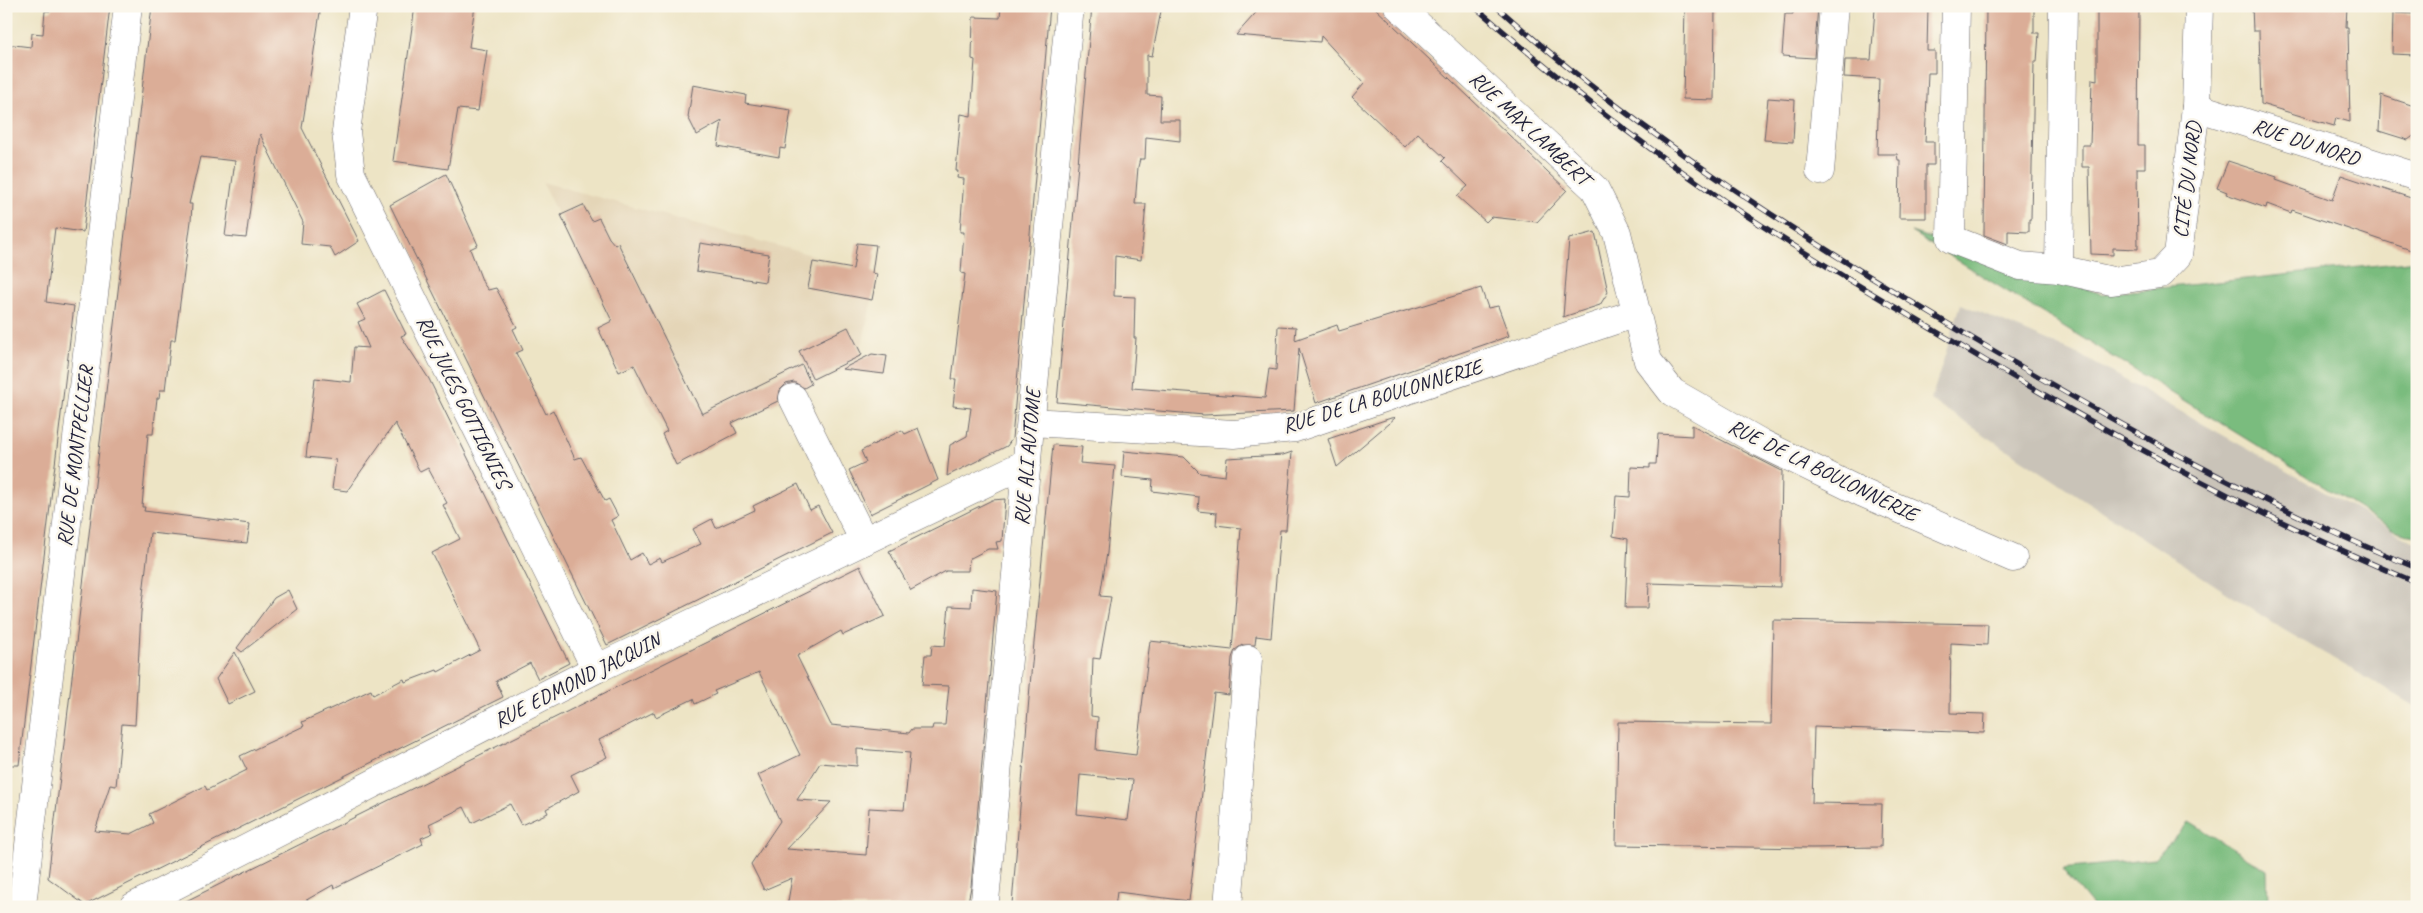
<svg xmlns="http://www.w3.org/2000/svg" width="2423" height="913" font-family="Caveat,sans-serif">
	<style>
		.built { fill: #e4d5b7 }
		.industrial { fill: #c9c3b8 }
		.forest { fill: #7abc7e; stroke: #4e6f5c }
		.building { fill: #dbad97; fill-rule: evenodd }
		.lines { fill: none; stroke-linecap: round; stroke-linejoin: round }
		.minor-casing { stroke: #69666b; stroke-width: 29 }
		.minor { stroke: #fff; stroke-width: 28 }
		.rail-casing { stroke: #22223b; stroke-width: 5.5 }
		.rail { stroke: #fbf7ec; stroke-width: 4; stroke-dasharray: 11; stroke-linecap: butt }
		.labels { text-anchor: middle; stroke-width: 5; stroke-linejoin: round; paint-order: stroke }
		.street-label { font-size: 21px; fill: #22223b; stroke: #fbf7ec }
	</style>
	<rect width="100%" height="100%" fill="#fbf7ec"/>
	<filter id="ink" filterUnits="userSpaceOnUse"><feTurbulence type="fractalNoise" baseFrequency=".02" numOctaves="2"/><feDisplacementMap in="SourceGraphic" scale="10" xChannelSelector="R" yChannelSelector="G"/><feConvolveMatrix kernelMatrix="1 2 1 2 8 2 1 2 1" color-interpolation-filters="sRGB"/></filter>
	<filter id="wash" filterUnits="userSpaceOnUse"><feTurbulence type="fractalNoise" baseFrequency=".0096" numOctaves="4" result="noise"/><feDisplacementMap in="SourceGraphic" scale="20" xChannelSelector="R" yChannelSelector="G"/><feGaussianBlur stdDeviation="1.12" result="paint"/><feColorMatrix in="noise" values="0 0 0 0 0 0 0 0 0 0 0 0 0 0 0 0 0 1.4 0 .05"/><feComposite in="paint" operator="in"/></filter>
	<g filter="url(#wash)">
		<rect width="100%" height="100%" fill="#ede4c5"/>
		<!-- built -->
		<polygon class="built" points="542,182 878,273 858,363 672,455"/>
		<!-- industrial -->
		<polygon class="industrial" points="1961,304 2080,355 2417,544 2417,707 2284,630 1931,400"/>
		<!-- forest -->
		<g class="forest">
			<polygon points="1911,232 2102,294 2417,261 2417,537 2392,529"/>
			<polygon points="2189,822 2267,870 2268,907 2093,907 2062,869 2155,859"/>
		</g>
		<g id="blocks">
			<!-- building -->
			<g class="building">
				<polygon points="53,6 110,6 83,232 55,228 46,302 74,306 19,765 6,765 6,44 31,47 32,33 43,34 45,11 52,11"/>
				<polygon points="152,6 321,6 302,128 359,241 335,257 330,247 301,244 303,222 260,134 246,238 225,236 235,161 200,157 189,204 192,204 191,221 175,340 171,340 165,390 160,390 159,398 157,398 153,434 148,434 142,507 145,507 144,511 250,524 247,543 150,533 141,612 135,725 122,724 116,786 110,785 95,831 131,834 153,823 149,814 205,786 207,790 247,770 240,756 304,726 302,722 371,690 373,695 404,679 405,682 437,670 438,672 480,650 432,553 460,539 443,505 447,503 428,468 420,472 395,423 347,491 332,489 336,460 306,457 315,378 351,382 354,347 369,348 358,322 365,319 357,304 384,290 406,334 401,336 429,379 569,663 538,679 530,663 496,681 503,697 85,905 48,878"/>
				<polygon points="415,6 475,6 469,47 487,50 478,111 458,109 448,169 393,161"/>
				<polygon points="1050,6 1012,439 1007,446 947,476 950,445 967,436 971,408 953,406 956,379 952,379 965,274 961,273 964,232 960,232 964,179 957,178 958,171 956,171 961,114 971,116 975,60 972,59 973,17 1000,18 1001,7"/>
				<polygon points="1092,6 1162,6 1152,56 1147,55 1147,95 1161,96 1160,120 1180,120 1180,141 1146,137 1145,159 1140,159 1138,167 1135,204 1146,204 1141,260 1115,256 1114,296 1135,297 1134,338 1136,338 1132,388 1265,398 1269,369 1276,370 1278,326 1296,327 1295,340 1337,325 1339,331 1481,288 1488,308 1498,306 1509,336 1316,403 1299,348 1294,411 1204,415 1057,402"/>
				<polygon points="1262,6 1373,6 1567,190 1537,222 1491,217 1486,222 1457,196 1468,186 1442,161 1445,158 1418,133 1405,147 1352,97 1364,83 1321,36 1320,42 1236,35"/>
				<polygon points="1685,6 1715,6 1714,100 1683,99"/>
				<polygon points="1793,6 1818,6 1814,58 1782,56 1785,14 1793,14"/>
				<polygon points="1880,6 1928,6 1927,51 1935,51 1935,73 1928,73 1925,142 1934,142 1934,165 1926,165 1926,218 1899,218 1900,160 1898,160 1897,154 1877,154 1879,79 1844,77 1845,60 1871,60 1875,9 1880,9"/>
				<polygon points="1986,6 2034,6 2034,33 2039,33 2037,62 2034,62 2031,219 2029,219 2029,232 2008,231 2008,244 1984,235"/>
				<polygon points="2097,6 2139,6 2138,145 2145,145 2145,168 2137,168 2138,249 2113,248 2113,255 2091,254 2089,167 2082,167 2082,145 2090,145 2092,79 2097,80"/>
				<polygon points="2252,6 2347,6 2346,27 2348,27 2350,122 2336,118 2334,126 2261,104 2259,31 2253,31"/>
				<polygon points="2393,13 2415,14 2415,55 2392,54"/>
				<polygon points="693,85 746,95 745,103 791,110 785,149 780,148 779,157 718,146 722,121 697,135 688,117"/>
				<polygon points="2381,95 2417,107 2416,134 2408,140 2379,131"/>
				<polygon points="1768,98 1795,100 1793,142 1764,140"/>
				<polygon points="2228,161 2277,177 2276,180 2332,200 2341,175 2417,200 2417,252 2292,210 2291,213 2267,204 2266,208 2226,194 2227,192 2217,188"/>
				<polygon points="446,174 478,245 470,249 483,283 488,290 496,288 517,327 513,329 523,350 516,353 546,414 553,410 575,459 581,457 605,501 609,499 618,516 611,520 630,560 642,553 648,564 660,558 662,562 701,544 693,529 712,519 716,528 755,510 753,506 798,484 810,510 818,506 832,533 607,645 390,205"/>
				<polygon points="583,205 592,221 599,218 609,238 615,245 618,243 702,414 802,365 811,384 804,388 794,382 786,384 780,390 778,401 732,423 737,433 676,465 662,434 667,431 634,365 619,372 598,328 612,321 561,215"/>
				<polygon points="1595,232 1608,292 1600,305 1563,317 1569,239"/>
				<polygon points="700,243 769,254 765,282 696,271"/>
				<polygon points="857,243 876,245 872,273 877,274 872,300 808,288 813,262 853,269"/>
				<polygon points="848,327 862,355 813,379 799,351"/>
				<polygon points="872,354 887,356 884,374 842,369"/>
				<polygon points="1394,417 1395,418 1337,467 1328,439"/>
				<polygon points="1692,425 1782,471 1780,587 1649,583 1648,608 1625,608 1628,539 1613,536 1616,496 1630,497 1631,467 1650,468 1650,464 1656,464 1658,434 1692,436"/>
				<polygon points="918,428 938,480 870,514 849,470 866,462 861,451 902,430 905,434"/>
				<path d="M1053,445L1082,447L1080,463L1115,466L1107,553L1100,596L1111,597L1100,659L1093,658L1091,716L1098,717L1096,750L1136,755L1150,641L1232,650L1241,528L1216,525L1217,513L1198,511L1199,497L1152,491L1153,480L1122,477L1124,451L1184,457L1200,473L1225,476L1227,458L1283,455L1292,452L1286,530H1280L1271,638L1256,636L1255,645H1242L1235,650L1232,658L1229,695L1214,693L1189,901L1117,892L1115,907H1035L1012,904L1031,674ZM1080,775L1133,780L1128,820L1077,814Z"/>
				<polygon points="1005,499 1002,541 996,542 998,549 988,549 969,559 968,571 946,571 911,590 889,551 992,500"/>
				<path d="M860,566L885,616L843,635L841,631L797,656L831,725L909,733L912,729H932L933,725H945L949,686L922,685L925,655H931L932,645L945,646L949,606L971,607L972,588L997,591L971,887L967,907H787L792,878L764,890L751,864L780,821L758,775L800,755L759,672L714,691L716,694L695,704L693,699L656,717L654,712L599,740L607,757L571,775L579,791L546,809L548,813L521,825L510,804L472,823L464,807L429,824L433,833L421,838L423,844L334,888L333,885L294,907H174ZM857,749L910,753L904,810L869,808L866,855L787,849L831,802L797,800L820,763L857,766Z"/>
				<polygon points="288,590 297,609 242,652 237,648 274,598"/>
				<polygon points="1773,620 1988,624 1987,645 1951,643 1950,713 1985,714 1984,733 1814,727 1812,803 1882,804 1881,847 1812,848 1616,845 1618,722 1771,724"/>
				<polygon points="235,652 255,691 228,704 216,679"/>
			</g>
		</g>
	</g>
	<g filter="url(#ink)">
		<use href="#blocks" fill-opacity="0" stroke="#69666b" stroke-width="1"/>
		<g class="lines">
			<!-- minor casing -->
			<g class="minor-casing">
				<g id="minor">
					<polyline points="363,6 346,132 351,174 596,669"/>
					<polyline points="1398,6 1595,189 1617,233 1648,361 1672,392 1761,443 1863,493 2013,558"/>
					<polyline points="1956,6 1951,239 2020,266 2059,269"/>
					<polyline points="2063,6 2059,269 2112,281 2160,274 2178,255 2196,107 2199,6"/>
					<polyline points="2196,107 2417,177"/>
					<polyline points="1820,171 1834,6"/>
					<polyline points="793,398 864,541"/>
					<polyline points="1031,422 1234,434 1295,428 1636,313"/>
					<polyline points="22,905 128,6"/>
					<polyline points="133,907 596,669 1027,463"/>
					<polyline points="982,907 985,901 1070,6"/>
					<polyline points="1228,907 1248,659"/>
				</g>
			</g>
			<!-- minor -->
			<use href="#minor" class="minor"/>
			<!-- rail casing -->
			<g class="rail-casing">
				<g id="rail">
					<path d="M1474,6C1555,77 1640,144 1729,204C1813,260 1900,310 1986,361C2126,443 2267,521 2417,583"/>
					<path d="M1496,6C1641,137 1809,242 1977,341C2120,425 2263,506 2417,568"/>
				</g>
			</g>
			<!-- rail -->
			<use href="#rail" class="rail"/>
		</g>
	</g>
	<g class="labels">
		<!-- street labels -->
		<g class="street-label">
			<text transform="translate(1530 128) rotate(43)" y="7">RUE MAX LAMBERT</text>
			<text transform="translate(2306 142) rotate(18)" y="7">RUE DU NORD</text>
			<text transform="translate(2187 180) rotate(-83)" y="7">CITÉ DU NORD</text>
			<text transform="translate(1382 396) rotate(-17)" y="7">RUE DE LA BOULONNERIE</text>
			<text transform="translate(464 402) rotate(64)" y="7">RUE JULES GOTTIGNIES</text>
			<text transform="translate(75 456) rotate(-83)" y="7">RUE DE MONTPELLIER</text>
			<text transform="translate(1027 457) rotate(-85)" y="7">RUE ALI AUTOME</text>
			<text transform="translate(1823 470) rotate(26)" y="7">RUE DE LA BOULONNERIE</text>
			<text transform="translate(577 680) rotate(-27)" y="7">RUE EDMOND JACQUIN</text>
		</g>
	</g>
	<!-- margin -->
	<rect width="2423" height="913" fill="none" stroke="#fbf7ec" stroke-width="25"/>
</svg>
